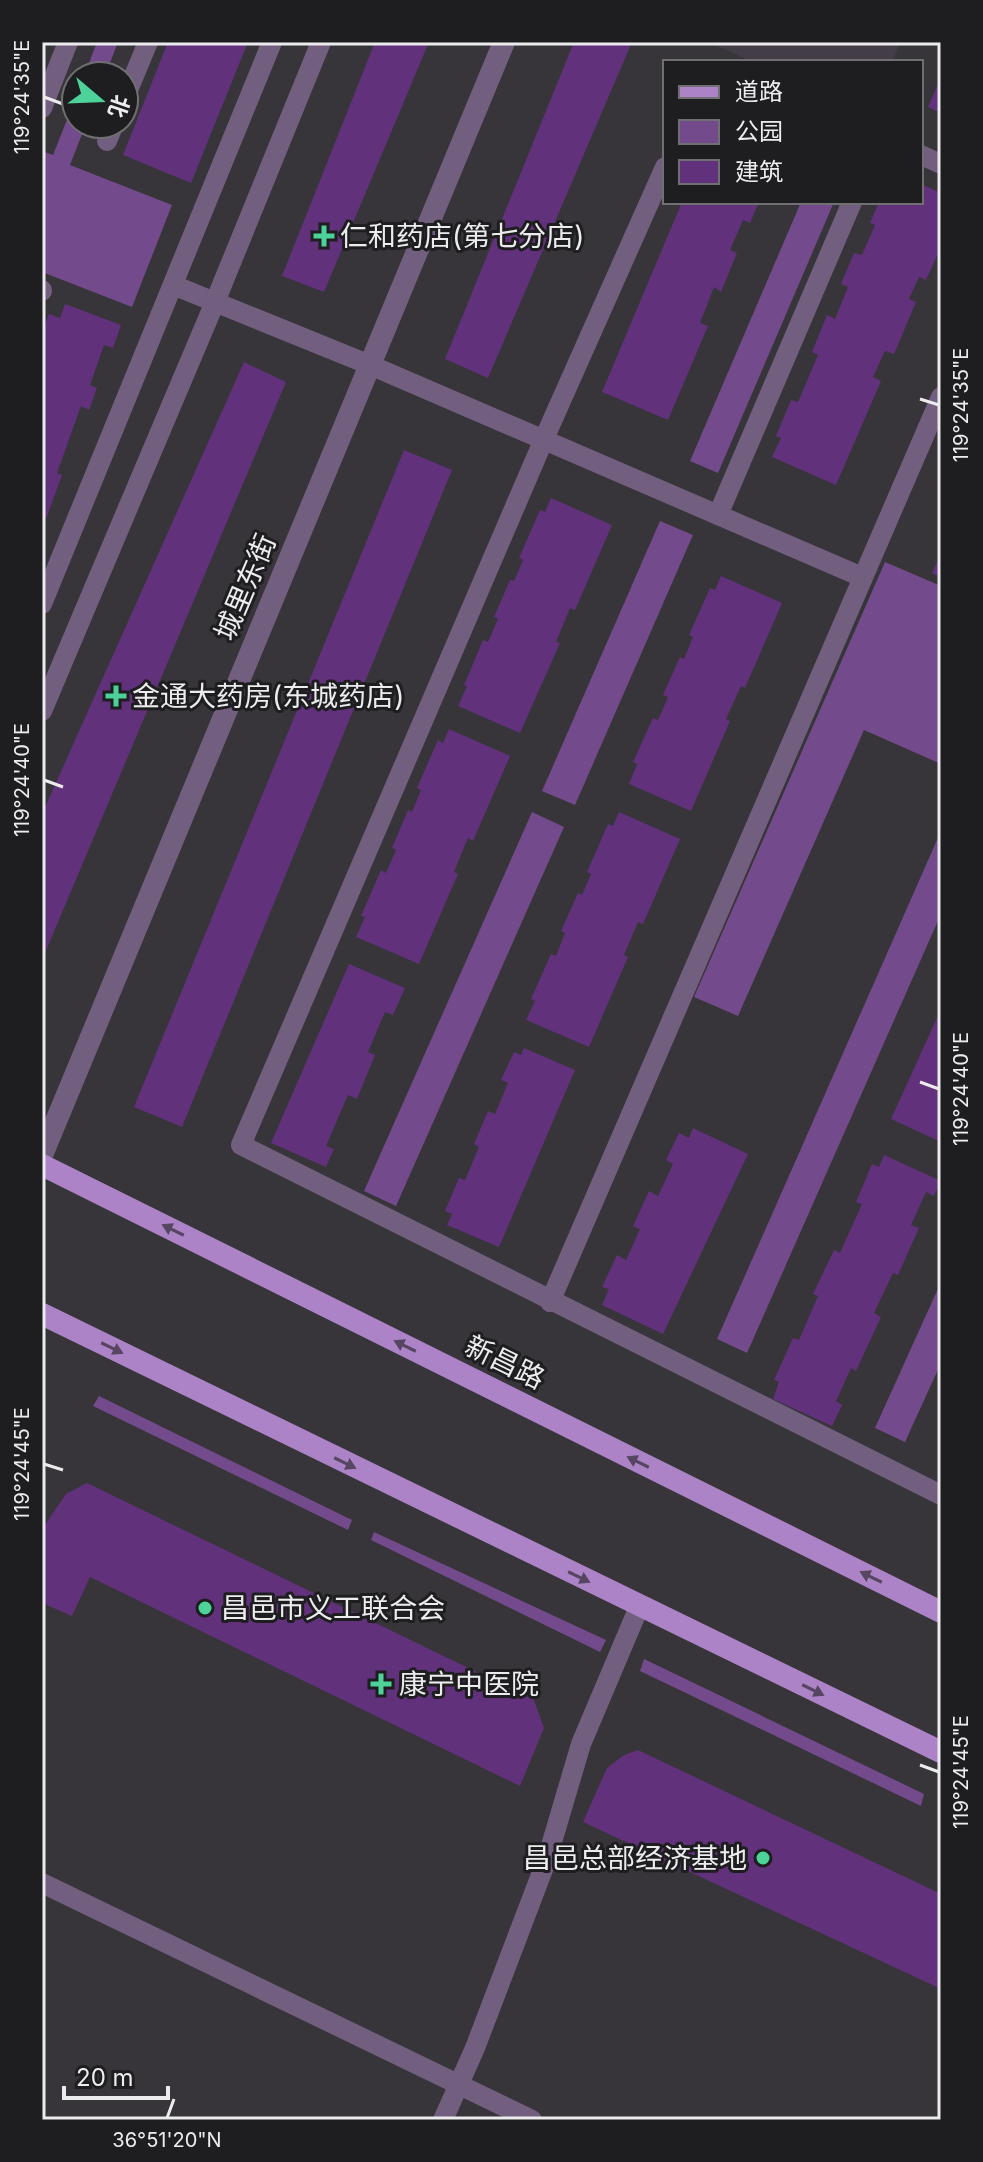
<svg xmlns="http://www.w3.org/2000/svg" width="983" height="2162" font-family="Inter,'Noto Sans SC',sans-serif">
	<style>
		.built { fill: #423d46 }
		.green { fill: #734a8c }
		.building { fill: #61317c }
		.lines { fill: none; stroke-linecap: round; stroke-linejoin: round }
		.service { stroke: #725e7f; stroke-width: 20 }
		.tertiary { stroke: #725e7f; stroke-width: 22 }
		.primary { stroke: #ad83c7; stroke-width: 22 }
		.oneway { fill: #574662 }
		.ticks { fill: none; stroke: #ecebed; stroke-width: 3 }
		.poi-dot { fill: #4dd39a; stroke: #1e1d1f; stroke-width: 3 }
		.labels { text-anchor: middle; stroke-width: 6; stroke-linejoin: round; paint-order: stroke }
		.poi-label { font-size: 28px; fill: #ecebed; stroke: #1e1d1f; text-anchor: start }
		.street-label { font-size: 28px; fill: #ecebed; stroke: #1e1d1f }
		.neatline { fill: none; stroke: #ecebed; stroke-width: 3 }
		.ticks-label { font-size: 20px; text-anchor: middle; fill: #ecebed }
	</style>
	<rect width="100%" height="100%" fill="#373539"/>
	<!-- built -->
	<polygon class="built" points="708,42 901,42 892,62 753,62"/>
	<!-- green -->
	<g class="green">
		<polygon points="97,42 118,42 105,76 84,76"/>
		<polygon points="76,97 76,124 86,124 70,165 172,205 132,307 42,272 42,151 53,155"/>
		<polygon points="801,202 834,202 718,473 690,461"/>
		<polygon points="660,521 693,535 575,805 542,791"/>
		<polygon points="885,562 941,586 941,764 864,730 738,1016 694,997"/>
		<polygon points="532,812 564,827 396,1206 364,1191"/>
		<polygon points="941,831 941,914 747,1353 717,1339"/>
		<polygon points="941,1282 941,1363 905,1442 875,1428"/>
		<polygon points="99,1396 352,1520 348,1530 93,1406"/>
		<polygon points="374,1532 606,1640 600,1652 371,1540"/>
		<polygon points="644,1659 924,1794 921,1806 640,1671"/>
	</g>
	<!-- building -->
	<g class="building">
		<polygon points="168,42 248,42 191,183 123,155"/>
		<polygon points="375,42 429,42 324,292 282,276"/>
		<polygon points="574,42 632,42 488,378 445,359"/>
		<polygon points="941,77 941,113 928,107"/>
		<polygon points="921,184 941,193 941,247 926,280 919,277 909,299 916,302 894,354 885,351 873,377 881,381 836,485 772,457 781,438 776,436 791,400 798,402 818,355 812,352 827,315 835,319 848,287 841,284 854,253 862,255 875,225 870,223 879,202 921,202"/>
		<polygon points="682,202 759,202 750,223 743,220 730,250 737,253 721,292 714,287 700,323 708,326 668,420 602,392"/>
		<polygon points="65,304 121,325 113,348 104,345 90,385 97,388 89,410 81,406 57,473 62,475 46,519 42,517 42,332 49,314 60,318"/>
		<polygon points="244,362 286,382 42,960 42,814"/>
		<polygon points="404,450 452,470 182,1127 134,1107"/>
		<polygon points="551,498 612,525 575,610 570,608 556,642 560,643 520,733 458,706 467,686 464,685 483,640 488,642 498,619 494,617 510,580 514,581 523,560 519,558 540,510 545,512"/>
		<polygon points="941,553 941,577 932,573"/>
		<polygon points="721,576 782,603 745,688 741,686 726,719 730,721 691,811 629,784 637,764 633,762 653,718 658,720 668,697 663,695 680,657 684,659 693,637 689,635 710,588 715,590"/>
		<polygon points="449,729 510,756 473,841 468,838 454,872 458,874 419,964 356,937 365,917 361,916 381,870 386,873 396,850 392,848 408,810 412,812 421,790 417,788 438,740 443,743"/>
		<polygon points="619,812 680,839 643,924 638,922 624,955 628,957 589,1047 526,1020 535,1001 531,999 551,954 556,956 565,933 561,931 578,893 582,895 591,874 587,872 608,824 613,826"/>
		<polygon points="349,964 405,988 393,1015 385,1012 368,1052 375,1055 357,1099 348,1095 326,1146 334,1149 326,1167 271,1143"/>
		<polygon points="941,1009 941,1142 891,1119"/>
		<polygon points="524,1048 575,1070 499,1247 447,1225 452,1214 445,1211 459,1178 465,1180 479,1147 474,1144 488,1111 495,1114 508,1083 501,1080 514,1052 521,1055"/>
		<polygon points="693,1128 748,1154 663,1334 602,1305 609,1289 602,1287 617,1255 626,1260 640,1229 633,1226 649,1191 658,1196 673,1164 666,1160 679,1133 689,1138"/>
		<polygon points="884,1155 941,1181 934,1196 926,1192 911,1225 919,1228 898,1275 893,1273 874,1313 881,1317 856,1371 851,1368 836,1401 842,1405 832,1426 773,1399 779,1382 774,1380 793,1338 799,1340 818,1296 813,1294 834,1250 840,1253 862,1204 856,1202 872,1164 879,1167"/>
		<polygon points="87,1483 534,1700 544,1728 520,1786 90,1577 72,1616 42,1603 42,1529 66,1494"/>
		<polygon points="638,1750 941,1894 941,1989 583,1822 607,1768 624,1755"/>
	</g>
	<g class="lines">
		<!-- service -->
		<g class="service">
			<polyline points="124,100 148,42"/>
			<polyline points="42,108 68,42"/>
			<polyline points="107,141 114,124"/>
			<polyline points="921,155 941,164"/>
			<polyline points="665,167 544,439 241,1145 941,1495"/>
			<polyline points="173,285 370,365 862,577"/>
			<polyline points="42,291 42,290"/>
			<polyline points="718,515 852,202"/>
			<polyline points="42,604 272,42"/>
			<polyline points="42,711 215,302 321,42"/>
			<polyline points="550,1302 941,397"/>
			<polyline points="42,1883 532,2120"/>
			<polyline points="443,2120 475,2048 547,1859 581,1744 639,1607"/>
		</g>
		<!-- tertiary -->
		<polyline class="tertiary" points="42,1155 504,42"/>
		<!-- primary -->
		<g class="primary">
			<polyline points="42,1165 941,1612"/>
			<polyline points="42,1314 941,1752"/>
		</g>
	</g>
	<!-- one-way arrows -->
	<defs><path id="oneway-solid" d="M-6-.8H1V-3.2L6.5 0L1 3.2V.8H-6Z" transform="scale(2)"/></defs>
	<g class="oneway">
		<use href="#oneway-solid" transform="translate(173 1230) rotate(-154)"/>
		<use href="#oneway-solid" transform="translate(405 1346) rotate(-154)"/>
		<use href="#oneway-solid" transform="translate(112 1348) rotate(26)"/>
		<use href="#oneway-solid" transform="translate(638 1462) rotate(-154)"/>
		<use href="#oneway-solid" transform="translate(345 1463) rotate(26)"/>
		<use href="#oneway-solid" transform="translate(579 1577) rotate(26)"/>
		<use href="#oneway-solid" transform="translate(871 1577) rotate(-154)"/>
		<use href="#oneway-solid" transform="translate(813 1690) rotate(26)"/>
	</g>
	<!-- ticks -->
	<path class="ticks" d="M44,97L63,104M920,399L939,405M44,780L63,787M920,1082L939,1089M44,1464L63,1470M920,1765L939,1772M167,2118L174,2099"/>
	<!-- markers -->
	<g class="poi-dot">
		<path d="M320 224h8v8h8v8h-8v8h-8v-8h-8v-8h8z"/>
		<path d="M112 684h8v8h8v8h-8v8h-8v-8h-8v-8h8z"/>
		<circle cx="205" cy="1608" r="8"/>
		<path d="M377 1672h8v8h8v8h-8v8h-8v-8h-8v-8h8z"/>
		<circle cx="763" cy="1858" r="8"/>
	</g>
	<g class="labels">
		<!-- poi labels -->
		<g class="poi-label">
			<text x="340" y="246">仁和药店(第七分店)</text>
			<text x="132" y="706">金通大药房(东城药店)</text>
			<text x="221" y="1618">昌邑市义工联合会</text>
			<text x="399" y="1694">康宁中医院</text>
			<text x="747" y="1868" text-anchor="end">昌邑总部经济基地</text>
		</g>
		<!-- street labels -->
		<g class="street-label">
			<text transform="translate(245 587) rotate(-67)" y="10">城里东街</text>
			<text transform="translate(505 1362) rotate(26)" y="10">新昌路</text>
		</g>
	</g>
	<!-- border -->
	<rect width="983" height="2162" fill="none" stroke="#1e1d1f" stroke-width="88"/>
	<!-- legend -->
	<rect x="663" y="60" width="260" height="144" fill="#1e1d1f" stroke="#706f71" stroke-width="2"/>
	<rect x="679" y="86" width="40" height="12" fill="#ad83c7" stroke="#706f71" stroke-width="2"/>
	<text x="735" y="100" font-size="24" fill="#ecebed">道路</text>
	<rect x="679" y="120" width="40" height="24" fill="#734a8c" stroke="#706f71" stroke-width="2"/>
	<text x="735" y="140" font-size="24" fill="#ecebed">公园</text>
	<rect x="679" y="160" width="40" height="24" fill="#61317c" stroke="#706f71" stroke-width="2"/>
	<text x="735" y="180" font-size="24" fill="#ecebed">建筑</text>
	<!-- north arrow -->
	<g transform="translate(100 100) rotate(109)"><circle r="38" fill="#1e1d1f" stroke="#706f71" stroke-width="2"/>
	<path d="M0-6L14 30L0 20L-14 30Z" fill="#4dd39a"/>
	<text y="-12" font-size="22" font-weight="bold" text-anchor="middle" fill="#ecebed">北</text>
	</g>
	<!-- scale -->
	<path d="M64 2086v12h104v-12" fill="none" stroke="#ecebed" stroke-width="4"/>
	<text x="76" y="2086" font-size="24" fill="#ecebed" stroke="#1e1d1f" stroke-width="6" paint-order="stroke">20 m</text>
	<rect x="44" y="44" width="895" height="2074" class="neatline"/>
	<g class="ticks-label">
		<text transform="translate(22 97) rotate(-90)" y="7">119°24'35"E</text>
		<text transform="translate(961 405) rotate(-90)" y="7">119°24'35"E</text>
		<text transform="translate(22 780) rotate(-90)" y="7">119°24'40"E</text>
		<text transform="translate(961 1089) rotate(-90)" y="7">119°24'40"E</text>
		<text transform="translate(22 1464) rotate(-90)" y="7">119°24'45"E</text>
		<text transform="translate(961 1772) rotate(-90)" y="7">119°24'45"E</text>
		<text x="167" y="2147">36°51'20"N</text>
	</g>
</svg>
